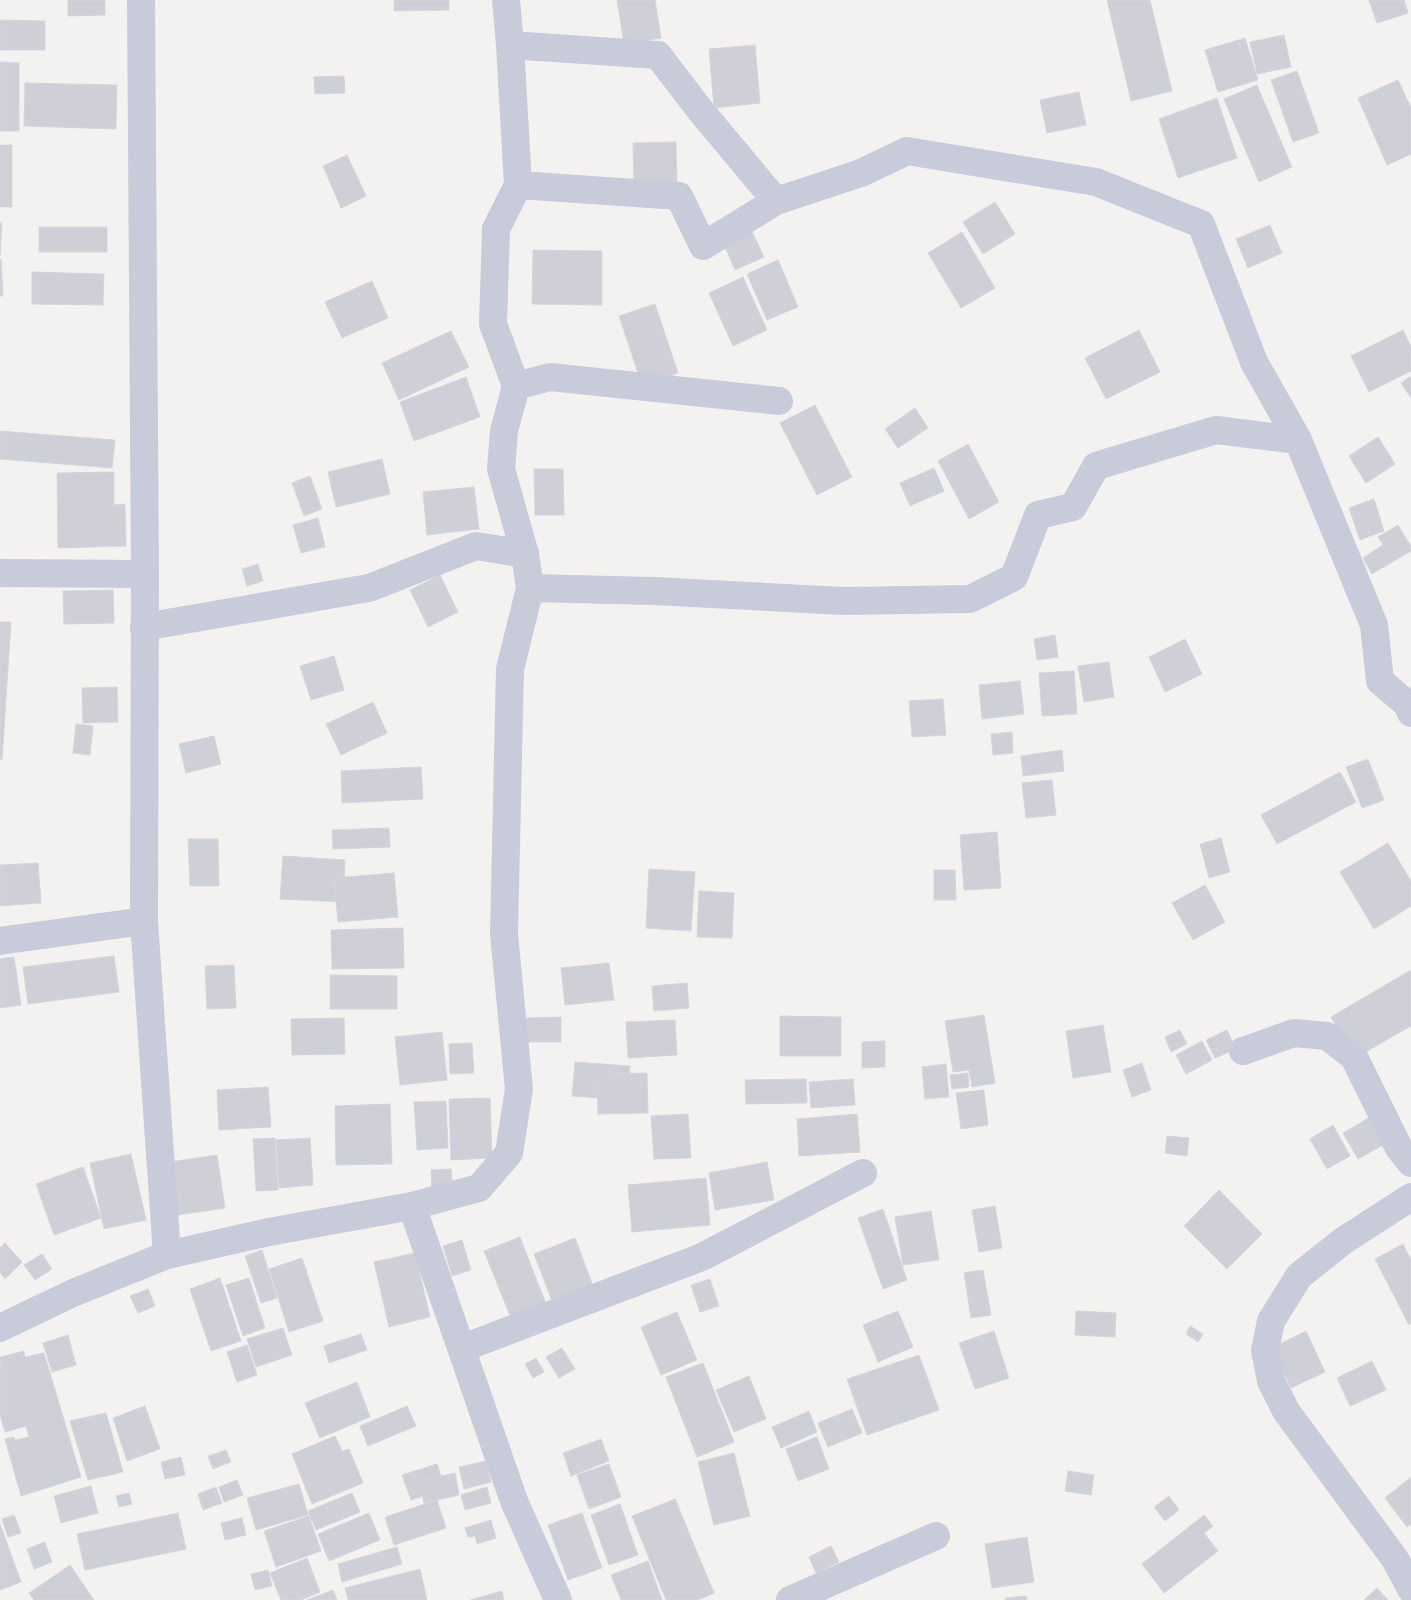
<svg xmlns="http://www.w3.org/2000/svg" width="1411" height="1600" font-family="Rubik,sans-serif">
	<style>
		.building { fill: #cecfd7; stroke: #d5d5dd }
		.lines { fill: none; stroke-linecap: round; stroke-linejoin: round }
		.minor { stroke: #c8cbd9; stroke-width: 28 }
	</style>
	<rect width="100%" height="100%" fill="#f4f2f1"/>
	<!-- building -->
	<g class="building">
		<polygon points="68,0 105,0 105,15 68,16"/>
		<polygon points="394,0 449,0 449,10 394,11"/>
		<polygon points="617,0 655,0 661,38 624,44"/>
		<polygon points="1107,0 1150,0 1172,91 1131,101"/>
		<polygon points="1369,0 1404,0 1408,13 1377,23"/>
		<polygon points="0,20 45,21 45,50 0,50"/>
		<polygon points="1284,35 1291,67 1257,74 1250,42"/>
		<polygon points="1245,38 1258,80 1218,92 1205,50"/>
		<polygon points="755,45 760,103 714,108 709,49"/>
		<polygon points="0,62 19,63 19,131 0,131"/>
		<polygon points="1297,71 1319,133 1293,142 1271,80"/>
		<polygon points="344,76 345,93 315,94 314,77"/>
		<polygon points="1398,80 1411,108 1411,154 1387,165 1358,98"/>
		<polygon points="25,83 117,85 116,129 24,126"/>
		<polygon points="1257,85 1292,167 1259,182 1224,99"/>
		<polygon points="1079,92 1086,125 1047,133 1040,100"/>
		<polygon points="1217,98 1237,158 1178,178 1159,119"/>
		<polygon points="676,142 677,182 634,182 633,143"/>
		<rect x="0" y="145" width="12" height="62"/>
		<polygon points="347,155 366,196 341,208 323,166"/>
		<polygon points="995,202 1015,234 983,254 963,222"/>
		<polygon points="0,223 2,223 0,255"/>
		<polygon points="1270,225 1282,253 1248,268 1236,239"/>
		<rect x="39" y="227" width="68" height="25"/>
		<polygon points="751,229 764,257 735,270 723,242"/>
		<polygon points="962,232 995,288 961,308 928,253"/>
		<polygon points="533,250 602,251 602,305 532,304"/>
		<polygon points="0,259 1,259 3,296 0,296"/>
		<polygon points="778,260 798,307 767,320 747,274"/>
		<polygon points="32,272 104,274 103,305 32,304"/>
		<polygon points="743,277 767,330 733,346 709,293"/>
		<polygon points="372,281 388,318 342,338 325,302"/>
		<polygon points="655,304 678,373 642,385 619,316"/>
		<polygon points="1139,330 1160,372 1106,399 1085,358"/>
		<polygon points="1403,330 1411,347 1411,371 1369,392 1351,356"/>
		<polygon points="451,331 469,367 399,400 382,363"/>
		<polygon points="1411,376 1411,398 1401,383"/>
		<polygon points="466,377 480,417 414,441 400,402"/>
		<polygon points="815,405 852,477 817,495 780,423"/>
		<polygon points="915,408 928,428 898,448 885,429"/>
		<polygon points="0,431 115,440 112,468 0,459"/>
		<polygon points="1378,437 1395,464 1366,483 1349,456"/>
		<polygon points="968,444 999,502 969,519 938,461"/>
		<polygon points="382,459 390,494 336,507 328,472"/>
		<polygon points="934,468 944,491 910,506 900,483"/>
		<polygon points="534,469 563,469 564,515 535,515"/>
		<polygon points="114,472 114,505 125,504 126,546 58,548 57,473"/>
		<polygon points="310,476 322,509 304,516 292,483"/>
		<polygon points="474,487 479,529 427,535 423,492"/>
		<polygon points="1374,499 1384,531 1360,540 1349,508"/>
		<polygon points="318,518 325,547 301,553 293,525"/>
		<polygon points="1398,525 1411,547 1411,551 1372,574 1363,558 1383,545 1378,537"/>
		<polygon points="258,564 263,581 247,586 242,569"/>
		<polygon points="440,575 458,612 428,627 410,590"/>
		<polygon points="113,590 114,623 64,624 63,591"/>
		<polygon points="0,622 11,622 2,760 0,759"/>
		<polygon points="1055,635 1058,657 1037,660 1034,639"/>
		<polygon points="1185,639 1202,674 1165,692 1149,657"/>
		<polygon points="334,656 344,690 311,700 300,666"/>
		<polygon points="1109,662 1114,697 1084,702 1078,666"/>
		<polygon points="1074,671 1077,714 1042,716 1039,673"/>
		<polygon points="1020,681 1024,714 982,719 979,685"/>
		<polygon points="117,687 118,722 83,723 82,688"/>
		<polygon points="943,699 946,735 912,737 909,701"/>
		<polygon points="373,702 387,733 341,755 326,724"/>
		<polygon points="76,724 93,726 90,755 73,753"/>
		<polygon points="1012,732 1013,753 993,755 991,734"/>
		<polygon points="214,736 221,764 186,773 179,744"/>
		<polygon points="1062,750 1064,771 1023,776 1021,756"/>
		<polygon points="1368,759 1384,800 1362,808 1346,767"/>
		<polygon points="421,767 423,799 342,803 341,771"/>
		<polygon points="1340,772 1356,802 1277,844 1261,815"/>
		<polygon points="1052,780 1056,815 1026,818 1022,783"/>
		<polygon points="389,828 390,847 333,849 332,830"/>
		<polygon points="997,832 1001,888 964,890 960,835"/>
		<polygon points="1221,838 1230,872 1209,878 1200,844"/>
		<polygon points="188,839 218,839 219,886 190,886"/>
		<polygon points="1388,843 1411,881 1411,906 1374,929 1340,872"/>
		<polygon points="283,856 345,860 343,902 280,899"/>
		<polygon points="38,863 41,903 0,906 0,865"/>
		<polygon points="649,869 695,872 691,931 646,928"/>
		<polygon points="934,870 955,870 956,900 934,900"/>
		<polygon points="394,873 398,917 338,922 334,878"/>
		<polygon points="1205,885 1225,922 1193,940 1172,903"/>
		<polygon points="699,891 734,893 732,938 697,937"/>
		<polygon points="403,928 404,968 332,969 331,930"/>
		<polygon points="114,956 119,992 28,1004 23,967"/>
		<polygon points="14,957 21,1005 0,1008 0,959"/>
		<polygon points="609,963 614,1000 565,1005 561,968"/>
		<polygon points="234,965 236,1008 207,1009 205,966"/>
		<polygon points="1411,970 1411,1026 1355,1058 1331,1017"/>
		<polygon points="330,975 397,976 397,1009 330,1009"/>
		<polygon points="687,983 689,1008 654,1011 652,986"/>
		<polygon points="984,1015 995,1083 972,1087 969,1070 953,1072 945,1021"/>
		<polygon points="780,1016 841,1017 841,1056 780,1056"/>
		<polygon points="561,1017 561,1042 526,1042 526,1018"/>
		<polygon points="344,1018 345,1054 292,1055 291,1019"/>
		<polygon points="675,1020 677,1055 628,1058 626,1022"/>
		<polygon points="1103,1025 1111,1072 1073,1078 1066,1031"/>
		<polygon points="1180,1030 1187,1044 1171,1052 1165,1037"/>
		<polygon points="1227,1030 1236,1049 1215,1058 1206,1040"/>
		<polygon points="442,1032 447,1080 400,1085 395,1037"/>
		<polygon points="885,1041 885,1067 862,1068 862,1042"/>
		<polygon points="1202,1041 1212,1060 1186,1074 1176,1055"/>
		<polygon points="472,1043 474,1073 450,1074 449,1044"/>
		<polygon points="575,1062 630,1066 627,1100 572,1096"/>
		<polygon points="1142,1063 1151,1090 1132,1097 1123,1070"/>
		<polygon points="946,1064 949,1097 925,1099 922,1067"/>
		<polygon points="647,1073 648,1113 598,1114 597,1074"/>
		<polygon points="968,1073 969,1087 952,1089 950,1075"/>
		<polygon points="806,1079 807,1103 746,1104 745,1080"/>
		<polygon points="853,1079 855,1105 811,1108 809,1082"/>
		<polygon points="268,1087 271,1127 219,1130 217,1090"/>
		<polygon points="984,1090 988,1125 961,1129 956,1093"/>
		<polygon points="490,1098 492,1158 451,1160 449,1099"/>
		<polygon points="446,1101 448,1148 417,1150 414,1102"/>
		<polygon points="390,1104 392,1164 336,1165 335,1106"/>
		<polygon points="1377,1113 1392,1140 1358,1159 1343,1133"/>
		<polygon points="688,1114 691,1158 654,1159 651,1116"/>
		<polygon points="857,1114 860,1152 799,1156 797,1119"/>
		<polygon points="1333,1125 1350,1156 1327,1169 1310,1139"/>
		<polygon points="1167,1136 1189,1138 1187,1156 1165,1153"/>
		<polygon points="275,1138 278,1190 256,1191 253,1139"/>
		<polygon points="310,1138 313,1185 279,1188 276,1140"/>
		<polygon points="131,1154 146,1220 104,1229 90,1163"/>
		<polygon points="217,1155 225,1208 178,1215 170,1162"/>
		<polygon points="767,1162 774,1200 715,1210 709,1173"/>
		<polygon points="83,1167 101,1218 54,1235 36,1184"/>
		<polygon points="451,1169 453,1189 432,1190 431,1170"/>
		<polygon points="706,1178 710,1225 632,1232 628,1185"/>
		<polygon points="1219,1190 1262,1234 1227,1269 1184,1226"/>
		<polygon points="995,1206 1002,1248 979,1252 972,1210"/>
		<polygon points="883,1209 907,1280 883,1289 858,1218"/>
		<polygon points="931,1211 939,1260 903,1265 895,1217"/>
		<polygon points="520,1237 546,1304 511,1318 484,1251"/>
		<polygon points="575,1238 593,1286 552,1301 534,1254"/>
		<polygon points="462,1240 471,1270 452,1276 443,1246"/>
		<polygon points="5,1243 22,1262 5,1279 0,1273 0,1248"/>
		<polygon points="1403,1244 1411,1260 1411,1323 1409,1325 1375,1259"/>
		<polygon points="262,1250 277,1298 261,1303 245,1256"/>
		<polygon points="415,1253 430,1317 389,1327 374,1262"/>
		<polygon points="42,1254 52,1269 35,1280 24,1265"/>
		<polygon points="302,1258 323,1321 289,1332 269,1269"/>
		<polygon points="983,1270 991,1315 971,1318 964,1273"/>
		<polygon points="220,1278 241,1341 211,1351 190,1289"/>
		<polygon points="249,1278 265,1328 243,1336 226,1285"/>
		<polygon points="710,1279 719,1306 700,1312 691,1285"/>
		<polygon points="148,1289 155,1306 138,1313 130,1296"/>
		<polygon points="898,1311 913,1347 878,1362 863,1325"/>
		<polygon points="1076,1311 1116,1313 1115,1337 1075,1335"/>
		<polygon points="677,1312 697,1360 661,1375 641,1327"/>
		<polygon points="1190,1326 1203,1334 1198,1342 1186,1334"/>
		<polygon points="283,1328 292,1355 256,1367 247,1339"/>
		<polygon points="994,1331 1009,1378 975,1389 959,1343"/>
		<polygon points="1306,1331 1325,1372 1291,1388 1272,1348"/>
		<polygon points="361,1334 367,1350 329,1363 324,1346"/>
		<polygon points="68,1335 76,1365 52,1372 43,1343"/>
		<polygon points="247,1345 257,1375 237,1382 227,1352"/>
		<polygon points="562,1348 575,1369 559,1378 546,1357"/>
		<polygon points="24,1351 25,1357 44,1353 81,1477 21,1496 5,1439 14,1437 15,1440 29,1437 26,1426 5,1432 0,1415 0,1363 1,1363 0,1357"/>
		<polygon points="919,1355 939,1410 867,1435 847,1379"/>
		<polygon points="536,1358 544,1372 533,1378 525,1364"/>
		<polygon points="1372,1361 1386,1390 1350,1406 1337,1378"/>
		<polygon points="703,1363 734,1442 697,1457 666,1377"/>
		<polygon points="749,1376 766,1419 734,1432 716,1390"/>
		<polygon points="357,1382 370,1417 320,1438 305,1403"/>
		<polygon points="145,1406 160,1449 127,1461 113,1418"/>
		<polygon points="407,1406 416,1426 368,1446 360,1426"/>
		<polygon points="852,1409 862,1433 828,1447 818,1423"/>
		<polygon points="809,1411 817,1432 781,1448 772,1427"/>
		<polygon points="106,1413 123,1472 88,1480 70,1421"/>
		<polygon points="335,1436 342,1451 349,1449 363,1483 312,1504 292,1454"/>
		<polygon points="817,1437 829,1469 798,1481 786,1449"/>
		<polygon points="601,1439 609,1461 571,1476 563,1453"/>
		<polygon points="226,1450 231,1462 213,1469 208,1456"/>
		<polygon points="734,1453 750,1516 714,1525 698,1462"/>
		<polygon points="181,1457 185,1475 165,1479 161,1462"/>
		<polygon points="486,1461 491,1482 464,1489 459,1467"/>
		<polygon points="437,1464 445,1489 411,1500 402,1475"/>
		<polygon points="609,1464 621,1497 589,1509 577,1475"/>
		<polygon points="1068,1471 1094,1475 1091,1495 1065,1491"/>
		<polygon points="455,1473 459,1495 424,1503 419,1481"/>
		<polygon points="1411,1477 1411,1524 1407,1527 1385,1498"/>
		<polygon points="237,1480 243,1495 224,1502 219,1487"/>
		<polygon points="299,1484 308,1515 256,1530 247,1498"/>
		<polygon points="91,1486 98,1513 61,1523 54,1496"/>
		<polygon points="216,1487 222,1503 203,1510 198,1494"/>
		<polygon points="487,1487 491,1503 465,1510 461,1495"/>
		<polygon points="129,1493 132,1504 119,1507 116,1496"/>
		<polygon points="352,1493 360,1512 316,1530 308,1511"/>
		<polygon points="1169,1496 1179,1510 1165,1521 1154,1507"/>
		<polygon points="675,1499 714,1593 698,1600 666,1600 632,1516"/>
		<polygon points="437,1500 446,1528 394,1545 385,1517"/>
		<polygon points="620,1504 638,1555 609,1565 591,1515"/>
		<polygon points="178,1513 186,1549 85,1570 77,1534"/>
		<polygon points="369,1513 380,1540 329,1561 318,1534"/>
		<polygon points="582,1513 602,1568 568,1580 548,1525"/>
		<polygon points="14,1515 21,1533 8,1537 2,1519"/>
		<polygon points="1204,1515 1213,1526 1204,1533 1218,1551 1164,1593 1142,1564"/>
		<polygon points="309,1516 321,1551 276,1567 264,1531"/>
		<polygon points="242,1518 246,1535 225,1540 221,1523"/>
		<polygon points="491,1520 496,1538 477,1544 475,1536 468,1537 465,1528"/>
		<polygon points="0,1524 21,1582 0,1590"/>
		<polygon points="1027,1537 1034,1582 992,1588 985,1544"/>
		<polygon points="45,1542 52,1562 34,1569 27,1549"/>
		<polygon points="831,1546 839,1562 816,1573 809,1557"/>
		<polygon points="397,1547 402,1564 342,1582 338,1564"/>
		<polygon points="307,1558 320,1592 301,1600 281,1600 270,1573"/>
		<polygon points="648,1561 662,1600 621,1600 611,1575"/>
		<polygon points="70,1565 94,1600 34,1600 29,1593"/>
		<polygon points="420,1569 427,1600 348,1600 345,1588"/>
		<polygon points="268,1570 272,1586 255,1590 251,1574"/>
		<polygon points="1377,1588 1388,1600 1364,1600"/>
		<polygon points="333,1590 337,1600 307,1600"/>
		<polygon points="502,1591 504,1600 470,1600"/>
		<polygon points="1026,1596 1027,1600 1005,1600 1005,1598"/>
	</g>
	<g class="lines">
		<!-- minor -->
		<g class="minor">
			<polyline points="141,0 145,574 144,921 167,1255"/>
			<polyline points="506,0 510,45 658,55 700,110 776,201 703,246 679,196 518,185 496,229 493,324 516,386"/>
			<polyline points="510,45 518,185"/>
			<polyline points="776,201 861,173 907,151 1096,182 1201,224 1254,362 1298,440 1374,625 1380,681 1407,704 1411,713"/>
			<polyline points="0,573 145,574"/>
			<polyline points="530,588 654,591 843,601 970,599 1014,577 1038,515 1073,507 1096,466 1216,430 1298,440"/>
			<polyline points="144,627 369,588 476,546 525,554"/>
			<polyline points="0,941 144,921"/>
			<polyline points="1243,1051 1294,1033 1327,1036 1354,1057 1399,1148 1411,1163"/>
			<polyline points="1411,1197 1343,1241 1299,1276 1271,1321 1265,1350 1271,1381 1286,1411 1395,1559 1411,1589"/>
			<polyline points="412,1206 514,1501 558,1600"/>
			<polyline points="0,1328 73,1293 167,1255 269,1232 412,1206 479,1188 509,1153 519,1089 504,934 510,669 530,588 525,554 501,469 504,431 516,386 550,377 779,401"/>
			<polyline points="463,1348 702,1257 863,1173"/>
			<polyline points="790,1600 936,1536"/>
		</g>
	</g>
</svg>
